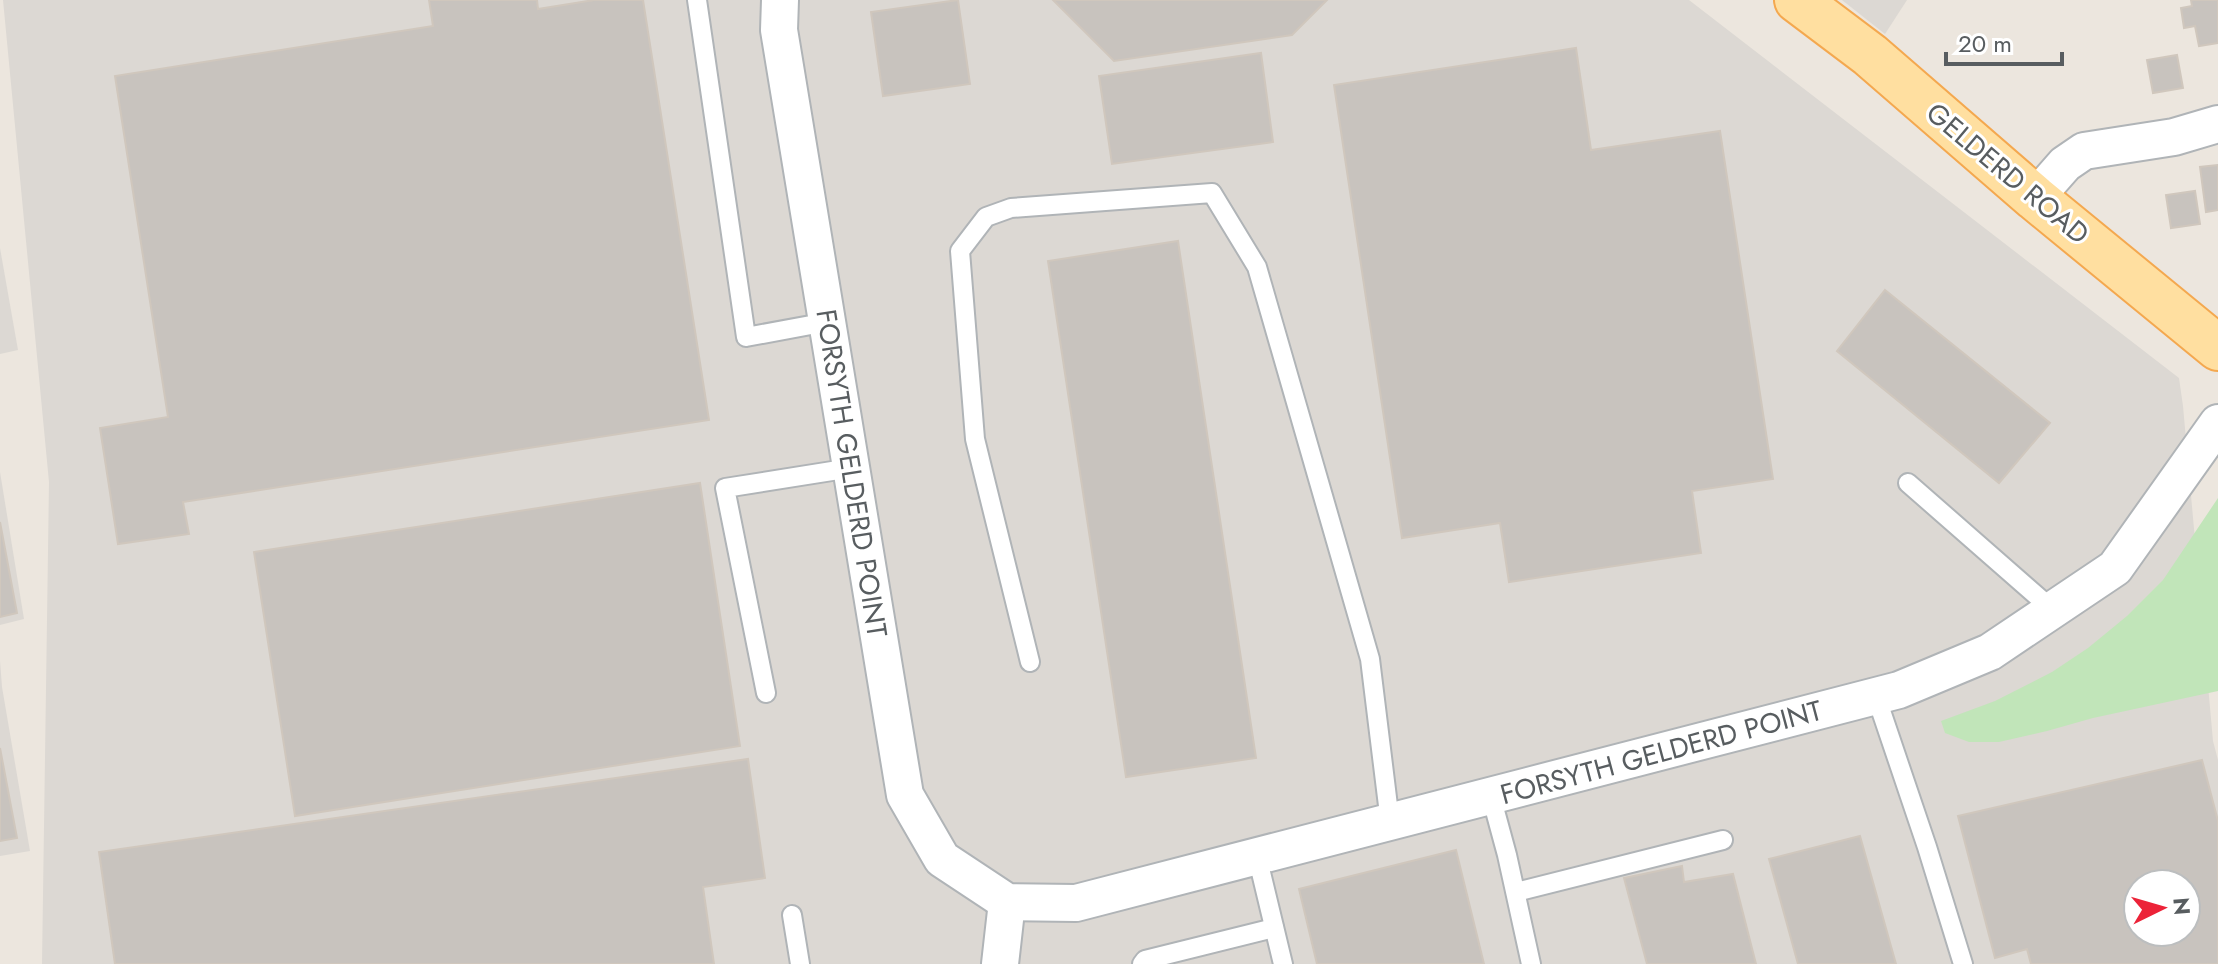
<svg xmlns="http://www.w3.org/2000/svg" width="2218" height="964" font-family="Jost,sans-serif">
	<style>
		.industrial { fill: #dcd8d3; fill-rule: evenodd }
		.green { fill: #c1e5b9 }
		.building { fill: #c8c3be; stroke: #d0c7bd; stroke-width: 2; fill-rule: evenodd }
		.lines { fill: none; stroke-linecap: round; stroke-linejoin: round }
		.lane-casing { stroke: #b0b4b7; stroke-width: 22 }
		.street-casing { stroke: #b0b4b7; stroke-width: 40 }
		.primary-casing { stroke: #f4a84f; stroke-width: 48 }
		.lane { stroke: #fff; stroke-width: 18 }
		.street { stroke: #fff; stroke-width: 36 }
		.primary { stroke: #ffdfa0; stroke-width: 44 }
		.labels { text-anchor: middle; stroke-width: 6; stroke-linejoin: round; paint-order: stroke }
		.street-label { font-size: 28px; fill: #585d60; stroke: #fff }
	</style>
	<rect width="100%" height="100%" fill="#ece6de"/>
	<!-- industrial -->
	<g class="industrial">
		<path d="M3,0H1689L2179,378L2183,406L2213,741L2218,760V964H42L49,482ZM2138,884H2186V932H2138Z"/>
		<polygon points="1842,0 1907,0 1885,34"/>
		<polygon points="0,248 18,350 0,354"/>
		<polygon points="0,472 24,619 0,625"/>
		<polygon points="0,661 2,687 30,851 0,856"/>
	</g>
	<!-- green -->
	<polygon class="green" points="2218,498 2218,691 2093,718 2047,731 1999,742 1969,742 1945,733 1941,721 1995,701 2052,672 2088,648 2127,616 2163,580"/>
	<!-- building -->
	<g class="building">
		<polygon points="429,0 537,0 538,9 594,0 643,0 709,420 183,502 189,534 118,544 100,428 168,417 115,76 433,26"/>
		<polygon points="958,0 970,84 883,96 871,12"/>
		<polygon points="1053,0 1327,0 1292,35 1114,61"/>
		<polygon points="2191,0 2218,0 2218,43 2199,46 2195,26 2184,28 2181,8 2192,6"/>
		<polygon points="1576,48 1591,150 1720,131 1773,479 1692,491 1701,553 1509,582 1500,523 1402,538 1334,85"/>
		<polygon points="1261,53 1273,142 1112,164 1099,76"/>
		<polygon points="2177,55 2183,88 2153,93 2147,60"/>
		<polygon points="2218,165 2218,210 2206,212 2200,167"/>
		<polygon points="2195,191 2200,224 2171,228 2166,195"/>
		<polygon points="1178,241 1256,758 1126,777 1048,261"/>
		<polygon points="1885,290 2050,423 1999,483 1837,351"/>
		<polygon points="700,483 740,746 295,816 254,552"/>
		<polygon points="0,522 17,613 0,617"/>
		<polygon points="0,748 17,838 0,841"/>
		<polygon points="748,759 765,878 703,887 714,964 115,964 99,852"/>
		<path d="M2202,760L2218,821V964H2031L2027,949L1995,958L1958,816ZM2138,884H2186V932H2138Z"/>
		<polygon points="1860,836 1896,964 1798,964 1769,859"/>
		<polygon points="1456,850 1484,964 1317,964 1299,889"/>
		<polygon points="1682,866 1684,882 1733,874 1756,964 1647,964 1624,878"/>
	</g>
	<g class="lines">
		<!-- lane casing -->
		<g class="lane-casing">
			<g id="lane">
				<polyline points="697,0 746,337 827,322"/>
				<polyline points="1908,483 2053,610"/>
				<polyline points="1030,662 975,439 960,251 986,217 1011,208 1212,193 1257,267 1370,659 1390,822"/>
				<polyline points="766,693 725,488 851,468"/>
				<polyline points="1876,696 1927,847 1963,964"/>
				<polyline points="1491,796 1507,855 1531,964"/>
				<polyline points="1257,856 1283,964"/>
				<polyline points="1516,892 1723,840"/>
				<polyline points="792,915 800,964"/>
				<polyline points="1142,964 1145,960 1274,928"/>
			</g>
		</g>
		<!-- street casing -->
		<g class="street-casing">
			<g id="street">
				<polyline points="780,0 779,30 905,795 942,859 1007,902 1076,903 1899,690 1990,652 2115,568 2218,423"/>
				<polyline points="2035,198 2065,164 2084,151 2174,137 2218,124"/>
				<polyline points="1000,964 1007,902"/>
			</g>
		</g>
		<!-- primary casing -->
		<g class="primary-casing">
			<polyline id="primary" points="1797,0 1870,55 2035,198 2218,348"/>
		</g>
		<!-- lane -->
		<use href="#lane" class="lane"/>
		<!-- street -->
		<use href="#street" class="street"/>
		<!-- primary -->
		<use href="#primary" class="primary"/>
	</g>
	<g class="labels">
		<!-- street labels -->
		<g class="street-label">
			<text transform="translate(2008 173) rotate(40)" y="10">GELDERD ROAD</text>
			<text transform="translate(852 473) rotate(81)" y="10">FORSYTH GELDERD POINT</text>
			<text transform="translate(1661 752) rotate(-15)" y="10">FORSYTH GELDERD POINT</text>
		</g>
	</g>
	<!-- north arrow -->
	<g transform="translate(2162 908) rotate(85)"><circle r="38" fill="#ffffff" stroke="#bcbebf" stroke-width="2"/>
	<path d="M0-6L14 30L0 20L-14 30Z" fill="#ec2338"/>
	<text y="-12" font-size="22" font-weight="bold" text-anchor="middle" fill="#585d60">N</text>
	</g>
	<!-- scale -->
	<path d="M1946 52v12h116v-12" fill="none" stroke="#585d60" stroke-width="4"/>
	<text x="1958" y="52" font-size="24" fill="#585d60" stroke="#ffffff" stroke-width="6" paint-order="stroke">20 m</text>
</svg>
